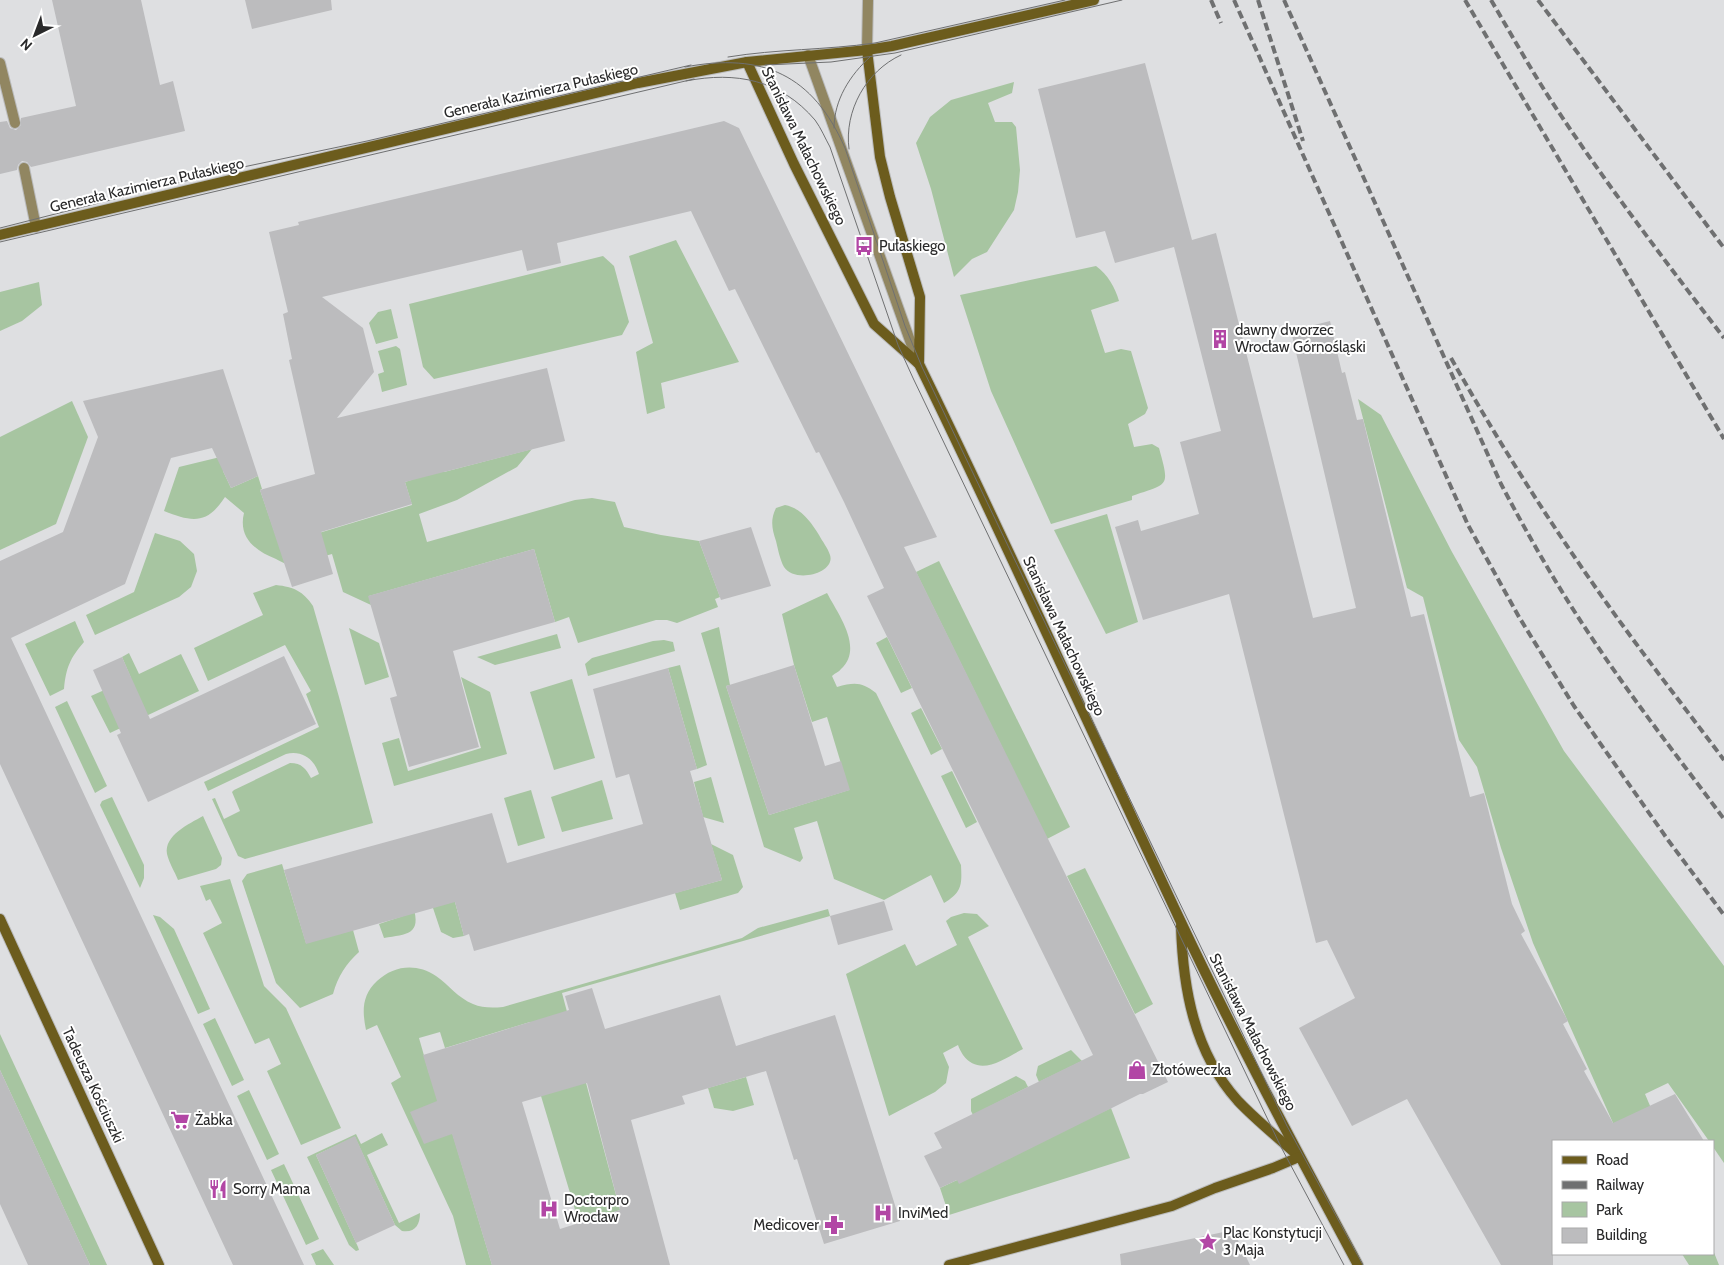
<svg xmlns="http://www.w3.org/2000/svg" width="1724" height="1265" font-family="Cabin,sans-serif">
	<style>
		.green { fill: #a7c5a1 }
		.building { fill: #bcbcbe; fill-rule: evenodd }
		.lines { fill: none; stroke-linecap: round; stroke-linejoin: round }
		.lane-casing { stroke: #babbbc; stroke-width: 12 }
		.street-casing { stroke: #babbbc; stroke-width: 12 }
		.secondary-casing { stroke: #babbbc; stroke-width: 12 }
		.lane { stroke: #918661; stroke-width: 10 }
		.street { stroke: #918661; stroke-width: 10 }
		.secondary { stroke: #6c5c1d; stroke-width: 10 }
		.tram { stroke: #6f7071; stroke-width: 1 }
		.rail { stroke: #6f7071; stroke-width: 4; stroke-dasharray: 8 4; stroke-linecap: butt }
		.labels { text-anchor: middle; stroke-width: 4; stroke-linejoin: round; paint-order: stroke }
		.street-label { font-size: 15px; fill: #29292a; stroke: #fff }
		.poi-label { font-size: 15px; fill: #29292a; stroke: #fff; text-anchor: start }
	</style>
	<rect width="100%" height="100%" fill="#dedfe1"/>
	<!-- green -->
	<g class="green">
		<polygon points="1014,82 1012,93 988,103 995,122 1012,122 1016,127 1020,170 1018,192 1014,210 987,252 972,259 954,277 931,189 916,143 930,117 951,100"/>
		<polygon points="676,240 739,362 661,383 665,408 647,414 636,352 653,343 629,256"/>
		<polygon points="603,256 614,266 629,322 622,335 434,379 423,367 409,304"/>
		<path d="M1096,266C1108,275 1115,287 1119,301L1091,310L1105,353L1121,349L1131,351L1148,408L1145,414L1128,424L1134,447L1152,444L1159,448C1170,488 1169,483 1132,496V500L1051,524L991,391L960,295Z"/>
		<polygon points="39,282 42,305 22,321 0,331 0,292"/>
		<polygon points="391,309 398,338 376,344 369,323 378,312"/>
		<polygon points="396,346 400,349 407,385 382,392 378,374 384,372 378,351"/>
		<polygon points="1358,399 1381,415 1452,552 1564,751 1724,966 1724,1163 1713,1147 1713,1141 1709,1141 1668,1083 1645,1094 1665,1141 1621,1141 1533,943 1501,848 1477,767 1459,740 1423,597 1407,588"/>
		<polygon points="72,401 88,437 56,524 0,550 0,437"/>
		<path d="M532,449L517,467L457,500L419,514L427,542L575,500L592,498L615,502L624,527L661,535L699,541L720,597L715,599L718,607L677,623L667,620H656L578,643L569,617L555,622L534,549L369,596L371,605L343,592L332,554C321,557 304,565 294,565C289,566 281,562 276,559C255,551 238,537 244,513L225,497C207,525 192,522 164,511L179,467L249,450L223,471L231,488L258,476L262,489L260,490L279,545L412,505L405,482L411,480V478L443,471L444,472Z"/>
		<path d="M785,505C801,508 811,522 819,535C822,541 828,548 830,555C836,573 795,584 784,567C780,560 778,549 776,541C772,529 770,520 776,508Z"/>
		<polygon points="1107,514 1138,622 1106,634 1054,530"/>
		<polygon points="155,533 180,541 194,554 197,571 191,587 179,597 95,635 86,615 134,592"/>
		<polygon points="939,561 1070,827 1047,839 916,572"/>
		<path d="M276,585C294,587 303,591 313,606L339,697L373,823L245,859L238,856L212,799L215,798L224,819L240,811L232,792L234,790L290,763C302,763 306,769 311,778L319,774C314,759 302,750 286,754L208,791L204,782L319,727L306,694L311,691L285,645L208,681L194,648L263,615L253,593Z"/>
		<path d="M827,593C838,614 864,648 841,669C839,672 835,673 832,676L837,687C855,682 862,682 876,693L961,865C962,885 962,892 944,903L931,875L884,900L834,879L817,821L794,828L803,858L800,862L764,847L701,633L719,627L730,685L726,686L769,815L849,790L827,717L812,722L794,665L782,614Z"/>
		<path d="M75,621L84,642C70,658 66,668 64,689L50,696L25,644Z"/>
		<polygon points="349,628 379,643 389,677 365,685"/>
		<polygon points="557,634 561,648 495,665 477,657"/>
		<polygon points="887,637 912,688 901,693 876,643"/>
		<polygon points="664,640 673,642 675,651 588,676 585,664 592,658 653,641"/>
		<polygon points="129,653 139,674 181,654 199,691 110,733 91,696 131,678 122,657"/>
		<polygon points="680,665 707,765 697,769 668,668"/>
		<polygon points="461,677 490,692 507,754 394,786 382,743 399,738 408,771 481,748"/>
		<polygon points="572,679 595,758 554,770 530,692"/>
		<polygon points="67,701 107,786 95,793 55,707"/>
		<polygon points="921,708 942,749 931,755 911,713"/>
		<polygon points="952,771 977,822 966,828 941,776"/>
		<polygon points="711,777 724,823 703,817 694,782"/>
		<polygon points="602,780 613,819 562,832 551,797"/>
		<polygon points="531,790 545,838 518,846 504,798"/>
		<polygon points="112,797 144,865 144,878 140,888 100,805 102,801"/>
		<path d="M203,816L222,858L221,865L216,869L178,880C175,872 169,863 167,854C164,835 189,824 203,816Z"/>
		<polygon points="711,844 733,855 743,887 738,893 680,910 675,893 722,880"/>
		<path d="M282,864L306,943L353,930L359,952C346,964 338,976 333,994L300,1008L276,983L242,881L247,874Z"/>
		<polygon points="1085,868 1153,1004 1135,1014 1067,876"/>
		<polygon points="230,879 264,986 286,1008 341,1128 301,1145 267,1071 281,1064 269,1038 255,1044 203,933 222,923 210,899 206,901 200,886"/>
		<polygon points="431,902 455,902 464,936 453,938 441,932"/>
		<path d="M413,906C422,935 407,934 384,938L379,924L406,915Z"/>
		<path d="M828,909L830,916L562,993L620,1210L579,1223L541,1096L530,1022L445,1048L440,1032L419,1038L429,1073L434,1072L492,1265H466L453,1216L391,1083L401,1077L377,1025L366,1030C362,1011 362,995 377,981C394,965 417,963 436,976C449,985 458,998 473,1004C482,1008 492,1008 503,1007L742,938L758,928Z"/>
		<path d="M964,913L977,914L989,926L968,937L1023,1049C1005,1058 980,1078 963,1055C961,1052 959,1048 958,1045L943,1053L949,1067L946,1083L935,1092L889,1116L846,974L905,944L916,966L957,945L946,921L951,917Z"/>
		<polygon points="153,915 160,917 174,929 210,1009 198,1014"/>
		<polygon points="215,1018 244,1080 232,1086 203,1024"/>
		<polygon points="0,1034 107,1265 90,1265 0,1070"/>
		<polygon points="1071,1050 1082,1061 1039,1082 1036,1075 1038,1066"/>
		<polygon points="1016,1076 1025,1081 1028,1087 973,1115 971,1111 971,1099"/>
		<polygon points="746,1077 754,1105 733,1111 714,1108 708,1088"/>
		<polygon points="249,1090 279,1154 267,1160 237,1096"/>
		<polygon points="1111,1108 1130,1158 949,1215 940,1188"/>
		<path d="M382,1133L388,1145L367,1155L399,1223L420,1213C420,1225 415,1233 402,1231L395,1225L355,1137L316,1155L358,1247L359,1250L356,1251L349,1245L307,1157L356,1134L361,1144Z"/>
		<polygon points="284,1164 319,1239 306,1245 271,1170"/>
		<polygon points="323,1249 334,1265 316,1265 311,1254"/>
		<polygon points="1713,1250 1719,1265 1689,1265 1682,1254 1713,1254"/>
	</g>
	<!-- building -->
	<g class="building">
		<polygon points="52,0 141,0 160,85 173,81 185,131 31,167 27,162 22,161 18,165 17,170 0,174 0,122 7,121 10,128 16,130 21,125 21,118 76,106"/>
		<polygon points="245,0 331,0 332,10 252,29"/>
		<polygon points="1145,63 1192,240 1216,233 1313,618 1356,608 1291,331 1330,321 1342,373 1345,372 1357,420 1363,419 1411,617 1424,614 1470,797 1484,793 1512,904 1525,931 1521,934 1568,1021 1563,1024 1587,1069 1584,1071 1613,1123 1675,1094 1704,1141 1553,1141 1553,1265 1501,1265 1407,1099 1352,1126 1299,1028 1355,998 1327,940 1316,943 1229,594 1143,620 1115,527 1138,520 1141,531 1199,514 1180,442 1221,431 1174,247 1115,263 1105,231 1076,238 1038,89"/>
		<polygon points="724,121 739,128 937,537 904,547 1168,1082 1143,1094 1140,1094 959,1184 957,1180 940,1188 924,1156 942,1148 934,1133 1093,1055 867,596 884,588 844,502 819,452 816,453 735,289 729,291 691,211 557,243 561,263 527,271 522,250 322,297 363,328 374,372 337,418 547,368 565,441 405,482 412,504 321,532 333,574 292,587 260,490 315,474 289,360 292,359 283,314 288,312 269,232 299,225 298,222"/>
		<polygon points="223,369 258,476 231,488 212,448 171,458 125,584 11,638 304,1265 233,1265 0,764 0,561 63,532 98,437 83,401"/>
		<polygon points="751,527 771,586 721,600 699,541"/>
		<polygon points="534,549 555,622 453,651 479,747 409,767 390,698 397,696 368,596"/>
		<polygon points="284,656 316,724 148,802 117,735 121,733 93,670 122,657 150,719"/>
		<polygon points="794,665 825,766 841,761 850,790 769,815 726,686"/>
		<polygon points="668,668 697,769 690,771 722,880 474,951 469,934 464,936 455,902 306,944 284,870 492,813 507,863 643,824 629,774 616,778 593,689"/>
		<polygon points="884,901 893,930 838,945 830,916"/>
		<path d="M592,988L605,1029L720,995L736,1046L835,1015L900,1221L824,1244L797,1159L794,1160L766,1071L682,1096L685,1104L631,1120L670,1265H492L452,1134L424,1144L410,1112L437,1101L423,1055L569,1010L565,996ZM587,1083L620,1210L560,1229L522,1102Z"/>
		<polygon points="0,1070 68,1217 90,1265 28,1265 17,1241 0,1204"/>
		<polygon points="355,1136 395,1225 356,1243 316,1155"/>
		<polygon points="1233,1230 1250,1265 1121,1265 1120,1254"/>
	</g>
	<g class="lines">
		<!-- lane casing -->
		<g class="lane-casing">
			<g id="lane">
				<polyline points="808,55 918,363"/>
				<polyline points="0,63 15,123"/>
				<polyline points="24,168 36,227"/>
			</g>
		</g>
		<!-- street casing -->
		<g class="street-casing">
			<polyline id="street" points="867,50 868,0"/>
		</g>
		<!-- secondary casing -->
		<g class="secondary-casing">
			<g id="secondary">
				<polyline points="867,50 880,157 890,197 920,297 919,364"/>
				<path d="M747,62L794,164L874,324L919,364C1009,548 1093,735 1180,920C1235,1037 1297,1151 1358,1265"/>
				<polyline points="0,235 638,83 747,62 867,50 892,46 1094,0"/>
				<polyline points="0,919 159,1265"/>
				<path d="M1181,926C1183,989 1194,1052 1238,1101C1255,1119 1276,1136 1295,1153"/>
				<polyline points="949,1265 1172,1206 1215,1188 1273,1168 1299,1157"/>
			</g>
		</g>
		<!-- lane -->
		<use href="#lane" class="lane"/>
		<!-- street -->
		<use href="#street" class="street"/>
		<!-- secondary -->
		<use href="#secondary" class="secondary"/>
		<!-- tram -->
		<g class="tram">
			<path d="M728,57C777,49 826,50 875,43L1065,0"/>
			<polyline points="765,65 831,62 895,53 1122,0"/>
			<path d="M685,67C763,52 813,75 845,148L905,326L922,367L1287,1126L1363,1265"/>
			<path d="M686,81C736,71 781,80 815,120C821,128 825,138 830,147L898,345L913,378L1281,1147L1344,1265"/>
			<path d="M834,128C834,100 850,75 870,57"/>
			<path d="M849,149C844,111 866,71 901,55"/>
			<polyline points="0,228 229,170 367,141 691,65"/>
			<polyline points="0,242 694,79"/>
		</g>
		<!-- rail -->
		<g class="rail">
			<polyline points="1211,0 1221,23"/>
			<polyline points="1234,0 1468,525 1519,617 1574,706 1668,840 1724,915"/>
			<polyline points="1258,0 1303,141"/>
			<path d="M1284,0L1501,484C1530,539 1561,593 1596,644C1636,704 1681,761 1724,819"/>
			<polyline points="1465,0 1724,439"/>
			<path d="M1491,0C1514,39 1536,79 1562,117C1613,193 1669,266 1724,338"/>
			<polyline points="1538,0 1724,248"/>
			<path d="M1451,358C1499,443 1551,525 1608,605C1645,657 1685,708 1724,760"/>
		</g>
	</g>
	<!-- icons -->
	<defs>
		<g id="bus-bare" transform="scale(1.5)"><path d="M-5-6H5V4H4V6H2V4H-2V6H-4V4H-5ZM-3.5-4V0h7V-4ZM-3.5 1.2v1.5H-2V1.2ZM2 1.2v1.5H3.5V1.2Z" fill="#b246a5" stroke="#fff" stroke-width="2.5" paint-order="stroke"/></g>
		<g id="building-bare" transform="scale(1.5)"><path d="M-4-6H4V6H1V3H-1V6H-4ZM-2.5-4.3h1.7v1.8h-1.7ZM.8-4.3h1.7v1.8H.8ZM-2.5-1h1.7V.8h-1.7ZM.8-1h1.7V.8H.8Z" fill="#b246a5" stroke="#fff" stroke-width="2.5" paint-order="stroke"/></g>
		<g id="shop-bare" transform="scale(1.5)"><path d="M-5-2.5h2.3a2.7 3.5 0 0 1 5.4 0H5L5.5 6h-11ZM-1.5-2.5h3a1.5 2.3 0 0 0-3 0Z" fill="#b246a5" stroke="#fff" stroke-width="2.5" paint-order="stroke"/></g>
		<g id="supermarket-bare" transform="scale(1.5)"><path d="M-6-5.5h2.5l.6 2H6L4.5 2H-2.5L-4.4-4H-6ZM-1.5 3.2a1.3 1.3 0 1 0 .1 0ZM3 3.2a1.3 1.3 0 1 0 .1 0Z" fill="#b246a5" stroke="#fff" stroke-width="2.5" paint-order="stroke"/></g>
		<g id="restaurant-bare" transform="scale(1.5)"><path d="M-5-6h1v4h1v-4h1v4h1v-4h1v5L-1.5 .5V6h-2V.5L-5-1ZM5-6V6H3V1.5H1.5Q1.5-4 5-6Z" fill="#b246a5" stroke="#fff" stroke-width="2.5" paint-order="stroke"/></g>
		<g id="hospital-bare" transform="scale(1.5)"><path d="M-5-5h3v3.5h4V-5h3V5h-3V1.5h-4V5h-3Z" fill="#b246a5" stroke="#fff" stroke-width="2.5" paint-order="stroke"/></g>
		<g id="pharmacy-bare" transform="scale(1.5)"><path d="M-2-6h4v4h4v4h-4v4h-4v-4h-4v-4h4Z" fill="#b246a5" stroke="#fff" stroke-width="2.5" paint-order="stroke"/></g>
		<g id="sight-bare" transform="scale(1.5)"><path d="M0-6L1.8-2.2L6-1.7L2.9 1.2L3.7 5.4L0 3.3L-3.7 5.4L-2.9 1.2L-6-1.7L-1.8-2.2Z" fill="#b246a5" stroke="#fff" stroke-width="2.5" paint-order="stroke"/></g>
	</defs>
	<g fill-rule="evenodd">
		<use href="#bus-bare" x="864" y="246"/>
		<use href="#building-bare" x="1220" y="339"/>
		<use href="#shop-bare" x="1137" y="1070"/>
		<use href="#supermarket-bare" x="180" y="1120"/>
		<use href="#restaurant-bare" x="218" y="1189"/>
		<use href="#hospital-bare" x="549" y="1209"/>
		<use href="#hospital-bare" x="883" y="1213"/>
		<use href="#pharmacy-bare" x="834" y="1225"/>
		<use href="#sight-bare" x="1208" y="1242"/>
	</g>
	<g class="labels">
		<!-- street labels -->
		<g class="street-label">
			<text transform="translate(541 91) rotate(-13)" y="5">Generała Kazimierza Pułaskiego</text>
			<text transform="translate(804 146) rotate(64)" y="5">Stanisława Małachowskiego</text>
			<text transform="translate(147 185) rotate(-13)" y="5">Generała Kazimierza Pułaskiego</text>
			<text transform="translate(1064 636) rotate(65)" y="5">Stanisława Małachowskiego</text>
			<text transform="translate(1253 1032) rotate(63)" y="5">Stanisława Małachowskiego</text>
			<text transform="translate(93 1085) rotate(65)" y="5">Tadeusza Kościuszki</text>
		</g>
		<!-- poi labels -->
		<g class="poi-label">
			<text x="879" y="251">Pułaskiego</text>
			<text x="1235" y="335">dawny dworzec<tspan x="1235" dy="17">Wrocław Górnośląski</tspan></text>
			<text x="1152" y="1075">Złotóweczka</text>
			<text x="195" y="1125">Żabka</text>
			<text x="233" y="1194">Sorry Mama</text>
			<text x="564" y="1205">Doctorpro<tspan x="564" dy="17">Wrocław</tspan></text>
			<text x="898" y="1218">InviMed</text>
			<text x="819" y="1230" text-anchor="end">Medicover</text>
			<text x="1223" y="1238">Plac Konstytucji<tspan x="1223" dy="17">3 Maja</tspan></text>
		</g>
	</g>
	<!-- legend -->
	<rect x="1552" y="1140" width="162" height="115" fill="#ffffff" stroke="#a9a9aa"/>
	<rect x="1562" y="1156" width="25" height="8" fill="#6c5c1d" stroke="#a9a9aa"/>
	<text x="1596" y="1165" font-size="15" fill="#29292a">Road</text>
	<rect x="1562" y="1181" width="25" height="8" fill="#6f7071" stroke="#a9a9aa"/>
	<text x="1596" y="1190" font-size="15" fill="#29292a">Railway</text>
	<rect x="1562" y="1202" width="25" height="15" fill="#a7c5a1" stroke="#a9a9aa"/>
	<text x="1596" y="1215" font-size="15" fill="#29292a">Park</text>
	<rect x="1562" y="1228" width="25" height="15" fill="#bcbcbe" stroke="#a9a9aa"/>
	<text x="1596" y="1240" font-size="15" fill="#29292a">Building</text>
	<!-- north arrow -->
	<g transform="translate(35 35) rotate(222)" stroke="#ffffff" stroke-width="4" paint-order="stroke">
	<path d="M0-4L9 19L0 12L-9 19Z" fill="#29292a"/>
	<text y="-8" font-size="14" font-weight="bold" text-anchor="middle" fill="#29292a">N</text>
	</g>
</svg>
